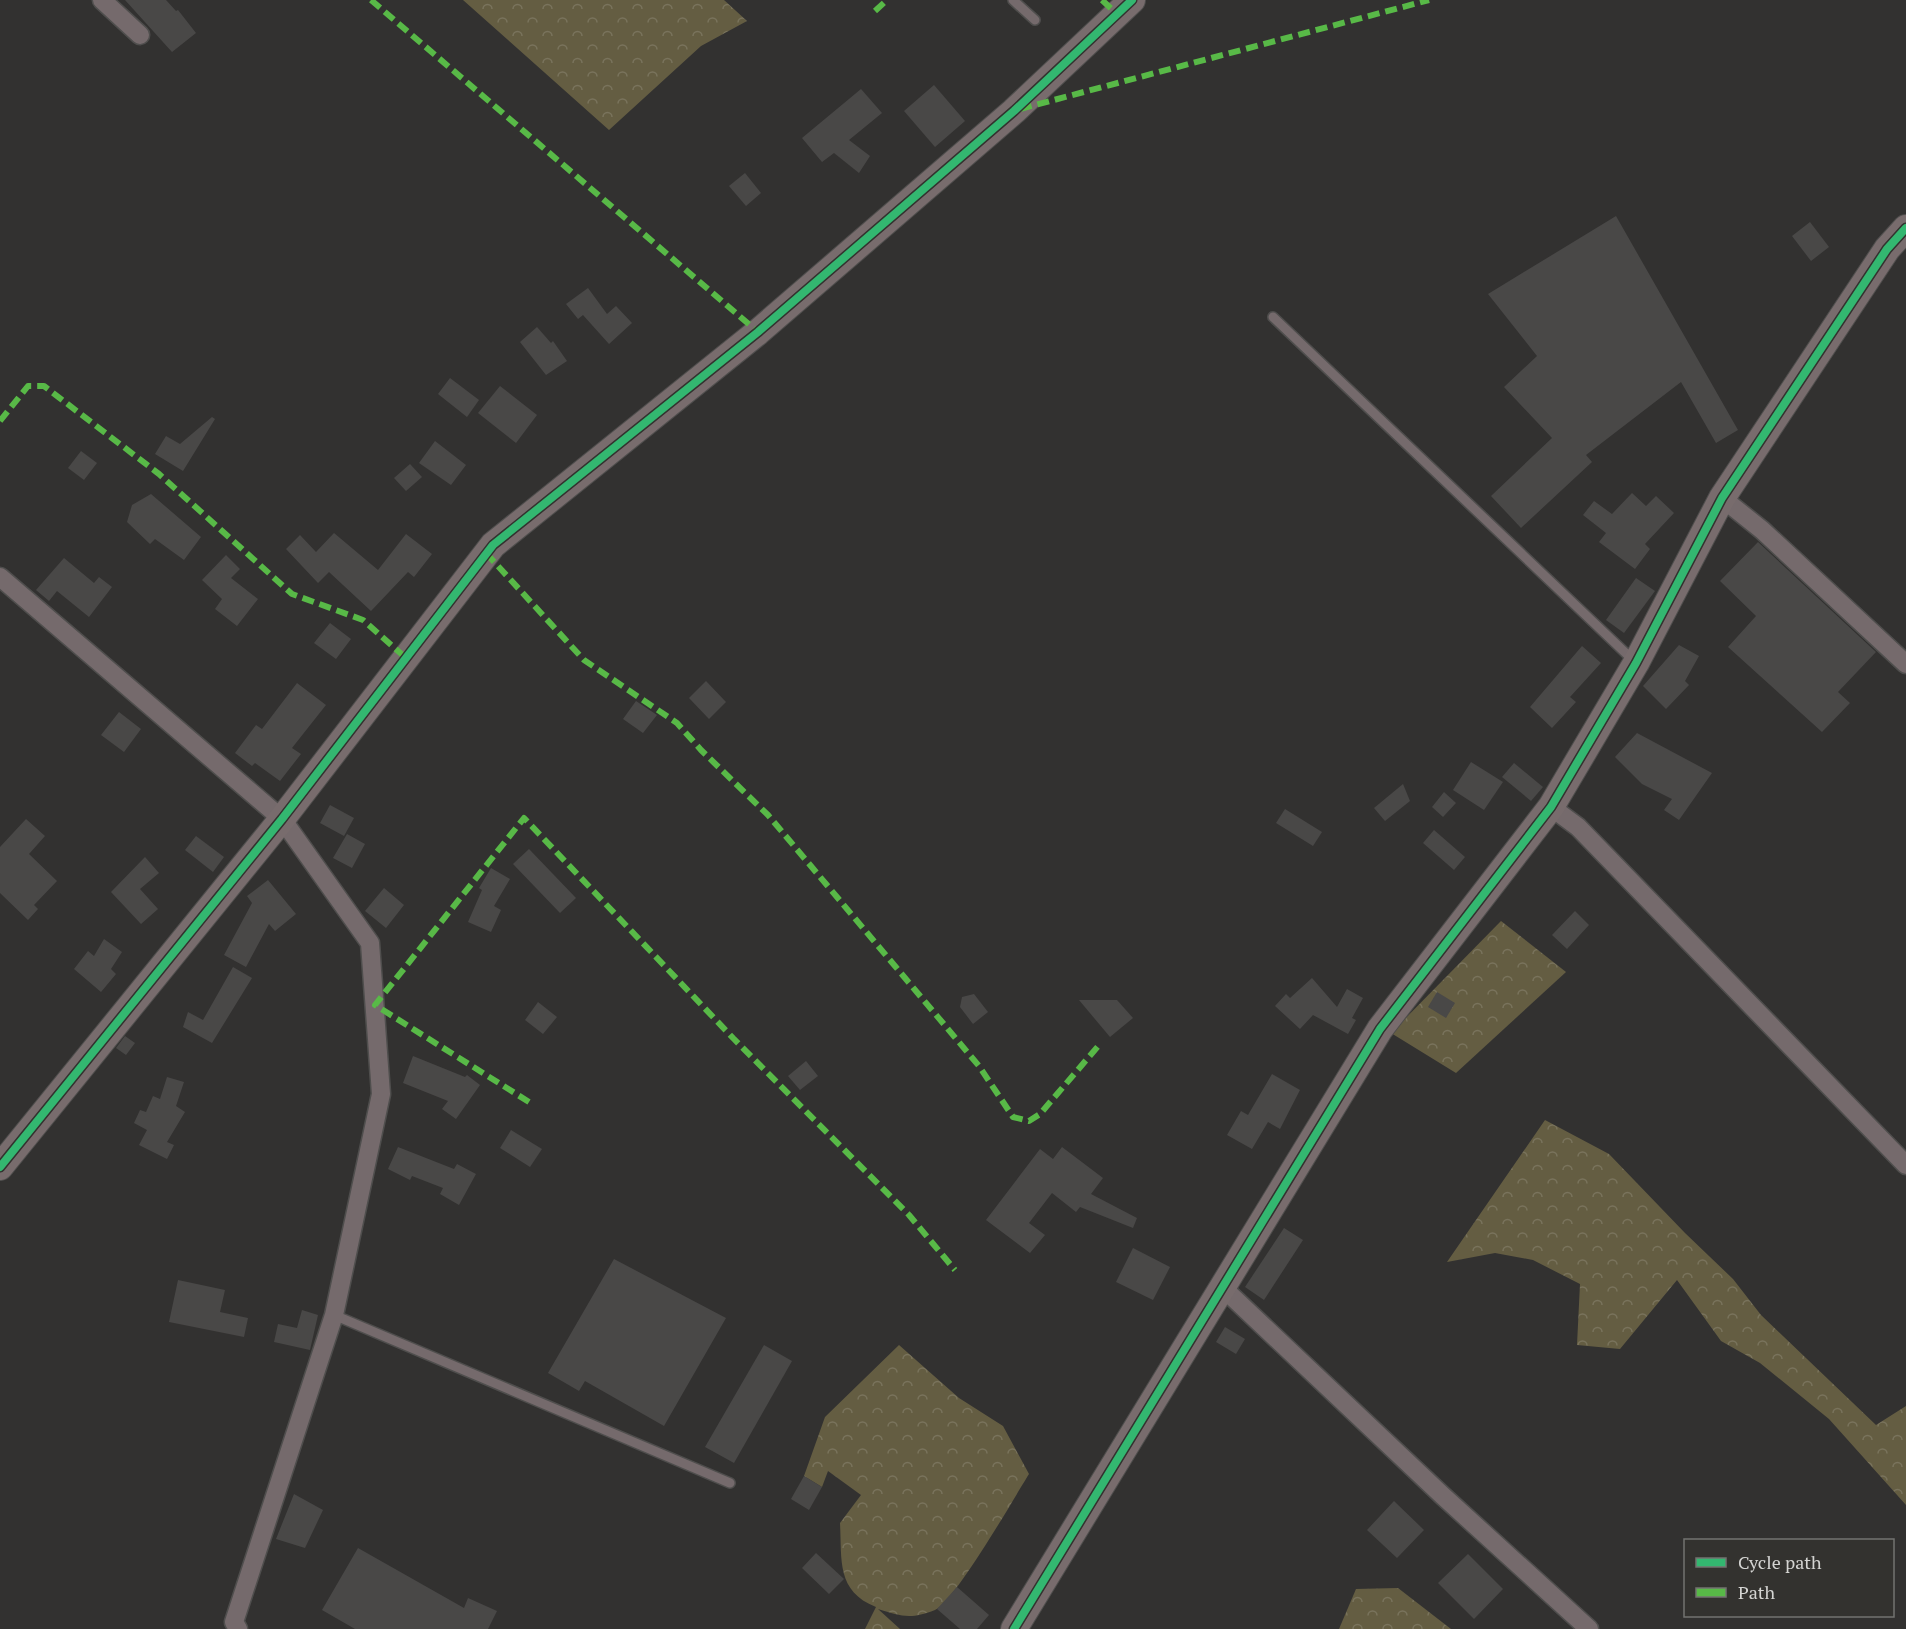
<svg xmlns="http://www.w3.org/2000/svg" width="1906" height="1629" font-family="'PT Serif',serif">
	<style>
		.forest { fill: url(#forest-crowns) }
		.building { fill: #494847 }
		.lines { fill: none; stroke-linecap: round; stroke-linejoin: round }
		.lane-casing { stroke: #4f4e4d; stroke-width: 12 }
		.street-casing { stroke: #4f4e4d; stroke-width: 21 }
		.secondary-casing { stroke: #4f4e4d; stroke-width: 28 }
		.lane { stroke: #756a6c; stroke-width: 9 }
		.street { stroke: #756a6c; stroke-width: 18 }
		.secondary { stroke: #786c6d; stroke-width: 26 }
		.quiet { stroke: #58b947; stroke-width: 6; stroke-dasharray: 12 6; stroke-linecap: butt }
		.cycleway-casing { stroke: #33322f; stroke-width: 11 }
		.cycleway { stroke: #33b770; stroke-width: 8 }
	</style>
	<defs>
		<pattern id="forest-crowns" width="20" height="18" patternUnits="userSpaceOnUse" patternTransform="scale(1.5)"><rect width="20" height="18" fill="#645d42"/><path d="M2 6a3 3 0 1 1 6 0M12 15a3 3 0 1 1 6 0" fill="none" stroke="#79735c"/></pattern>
	</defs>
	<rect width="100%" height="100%" fill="#323130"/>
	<!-- forest -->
	<g class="forest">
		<polygon points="463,0 724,0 747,21 701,46 609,130"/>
		<polygon points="1501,921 1566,972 1456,1073 1391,1033"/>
		<polygon points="1545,1120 1609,1154 1685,1233 1733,1279 1761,1315 1876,1425 1906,1406 1906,1505 1829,1419 1760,1363 1721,1341 1677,1280 1620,1349 1577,1345 1580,1284 1533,1260 1495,1253 1447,1262"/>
		<path d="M899,1345L959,1398L1003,1426L1029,1474C1014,1498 955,1601 935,1610C910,1620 901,1616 878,1609L900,1629H865L876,1607C836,1591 842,1560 840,1523L861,1495L828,1471L822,1487L804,1476L825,1417Z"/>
		<polygon points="1398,1588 1451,1629 1339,1629 1356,1589"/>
	</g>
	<!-- building -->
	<g class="building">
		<polygon points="125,0 166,0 176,11 178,10 196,33 172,52"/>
		<polygon points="934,85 965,121 935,147 904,111"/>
		<polygon points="861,89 882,113 849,140 870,156 859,173 834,153 822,162 802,138"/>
		<polygon points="745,173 761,193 746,206 729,186"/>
		<polygon points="1616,216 1738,430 1716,443 1681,382 1586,455 1592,462 1521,528 1491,496 1552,438 1504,387 1537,356 1488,294"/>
		<polygon points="1810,222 1829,247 1811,261 1792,236"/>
		<polygon points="588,288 607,314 616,306 632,323 609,344 583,315 578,319 566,304"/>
		<polygon points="537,327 551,343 553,341 567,361 546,375 520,342"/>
		<polygon points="450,378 479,400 467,417 438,394"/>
		<polygon points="500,386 537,415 516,443 478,413"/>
		<polygon points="212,417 215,419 183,471 155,454 166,436 180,444"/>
		<polygon points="435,441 466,465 451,485 419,463"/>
		<polygon points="81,451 97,463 84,480 68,468"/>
		<polygon points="410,464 422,477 406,491 394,478"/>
		<polygon points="1632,493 1646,506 1656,496 1674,513 1645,544 1650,549 1635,569 1599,542 1606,533 1583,515 1594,501 1612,514"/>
		<polygon points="151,494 201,537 184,560 155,539 150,544 127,522 132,505"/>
		<polygon points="334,533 378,570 406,534 432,554 414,577 408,572 371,611 329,572 318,583 286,549 300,535 316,552"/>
		<polygon points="1758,542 1876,652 1838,692 1850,703 1822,732 1728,647 1756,616 1720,581"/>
		<polygon points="226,555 240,569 231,578 258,599 237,626 215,609 222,599 202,580"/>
		<polygon points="64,558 94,583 99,577 112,587 89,617 57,591 49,601 36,590"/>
		<polygon points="1636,578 1655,591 1624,633 1606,620"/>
		<polygon points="330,623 351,639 336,659 314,643"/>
		<polygon points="1679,645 1699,656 1685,681 1689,685 1666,709 1643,686"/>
		<polygon points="1582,646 1601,663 1570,697 1576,702 1552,728 1530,707"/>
		<polygon points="706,681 726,702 709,719 689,698"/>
		<polygon points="297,683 326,705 292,748 301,754 280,781 255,763 252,766 235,753 256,725 262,729"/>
		<polygon points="636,701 657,715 643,733 623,719"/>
		<polygon points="119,712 141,729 124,752 101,735"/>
		<polygon points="1637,733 1712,773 1679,820 1664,810 1672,799 1642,784 1615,757"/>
		<polygon points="1471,762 1503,782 1484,810 1453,790"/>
		<polygon points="1514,763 1543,787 1531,801 1502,777"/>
		<polygon points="1403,784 1410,801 1385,821 1374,808"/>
		<polygon points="1444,792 1456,803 1443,817 1432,807"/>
		<polygon points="330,805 354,818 344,836 320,823"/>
		<polygon points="1285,809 1322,832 1313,846 1276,823"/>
		<polygon points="26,819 45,836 29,854 57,881 34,905 38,909 28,920 0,893 0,847"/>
		<polygon points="1434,830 1465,857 1454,870 1423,843"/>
		<polygon points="347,834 365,844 352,868 333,858"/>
		<polygon points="196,836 224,857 213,872 185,850"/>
		<polygon points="529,849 576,898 560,913 513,864"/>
		<polygon points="145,857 159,873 140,889 158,909 141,924 111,892"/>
		<polygon points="491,868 510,879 494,906 501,910 491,932 468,922 482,890 479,888"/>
		<polygon points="268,880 296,914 275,931 269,924 246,967 224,955 252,903 247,896"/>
		<polygon points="384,888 404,905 386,928 365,911"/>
		<polygon points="1575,911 1589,925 1567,949 1552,935"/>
		<polygon points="104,939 122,952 111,969 116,974 101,992 74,969 88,951 94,956"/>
		<polygon points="233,967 252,978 212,1043 183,1027 188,1012 203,1020"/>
		<polygon points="1312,978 1337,1007 1347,989 1363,998 1352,1018 1356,1020 1348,1034 1313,1015 1300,1029 1275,1006 1286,994 1290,998"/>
		<polygon points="1437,992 1455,1003 1446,1018 1428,1007"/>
		<polygon points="974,994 988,1012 973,1024 960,1007 962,997"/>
		<polygon points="1079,1000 1117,1000 1133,1018 1110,1037"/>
		<polygon points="538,1002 557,1017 543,1034 525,1020"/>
		<polygon points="125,1036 135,1043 126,1055 116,1048"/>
		<polygon points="413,1056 465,1077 467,1075 480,1085 456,1119 442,1109 448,1101 403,1083"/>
		<polygon points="806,1061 818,1076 800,1090 788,1076"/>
		<polygon points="1272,1074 1300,1090 1280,1129 1268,1122 1252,1149 1227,1135 1241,1111 1248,1115"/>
		<polygon points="167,1077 184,1082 176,1106 185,1112 167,1142 174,1145 167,1159 139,1145 147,1130 134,1123 140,1110 146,1112 153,1096 160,1099"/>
		<polygon points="511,1130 542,1149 530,1167 500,1148"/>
		<polygon points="398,1147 454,1169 457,1164 476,1174 459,1205 440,1194 443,1188 412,1176 410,1180 388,1169"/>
		<polygon points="1062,1147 1103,1178 1091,1194 1137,1218 1133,1228 1080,1207 1076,1212 1052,1193 1029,1223 1045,1235 1030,1253 986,1220 1040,1149 1053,1159"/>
		<polygon points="1284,1228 1303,1240 1264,1300 1245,1287"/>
		<polygon points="1133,1248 1170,1267 1153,1300 1116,1282"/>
		<polygon points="614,1259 726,1318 664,1426 585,1381 579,1391 548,1373"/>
		<polygon points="178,1280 225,1290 220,1312 248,1318 244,1337 169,1322"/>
		<polygon points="302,1310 318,1315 310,1350 274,1342 278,1324 297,1328"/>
		<polygon points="1225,1327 1245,1339 1236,1354 1216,1342"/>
		<polygon points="764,1345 792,1361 734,1463 705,1447"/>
		<polygon points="804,1476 822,1487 809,1510 791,1499"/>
		<polygon points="294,1494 323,1510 305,1548 276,1539"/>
		<polygon points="1394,1501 1424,1530 1397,1558 1367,1530"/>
		<polygon points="358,1548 464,1608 468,1598 497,1611 488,1629 355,1629 322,1610"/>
		<polygon points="816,1553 844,1579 829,1594 802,1568"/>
		<polygon points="1468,1554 1503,1589 1474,1619 1438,1583"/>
		<polygon points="957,1587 989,1615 977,1629 960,1629 937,1609"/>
	</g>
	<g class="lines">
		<!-- lane casing -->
		<g class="lane-casing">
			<g id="lane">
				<polyline points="1013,0 1035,20"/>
				<polyline points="1273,317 1634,661"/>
				<polyline points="334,1315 730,1483"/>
			</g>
		</g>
		<!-- street casing -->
		<g class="street-casing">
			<g id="street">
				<polyline points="102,0 140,35"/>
				<polyline points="1722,498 1762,530 1906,664"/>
				<polyline points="0,577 282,819 370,943 381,1094 334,1315 234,1622 238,1629"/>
				<polyline points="1551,807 1578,827 1906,1165"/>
				<polyline points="1222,1287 1443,1496 1589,1629"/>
			</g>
		</g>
		<!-- secondary casing -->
		<g class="secondary-casing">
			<g id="secondary">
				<polyline points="0,1167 282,819 493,545 758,332 1014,111 1132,0"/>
				<polyline points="1014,1629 1380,1029 1551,807 1636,663 1722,498 1887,249 1906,228"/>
			</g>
		</g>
		<!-- lane -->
		<use href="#lane" class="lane"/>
		<!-- street -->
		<use href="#street" class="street"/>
		<!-- secondary -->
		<use href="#secondary" class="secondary"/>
		<!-- quiet -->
		<g class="quiet">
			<polyline points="371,0 758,332"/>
			<polyline points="1102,0 1117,14"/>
			<polyline points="875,11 887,0"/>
			<polyline points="1020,109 1429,0"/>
			<polyline points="0,421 28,386 44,386 159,474 292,594 363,620 406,658"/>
			<polyline points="486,553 584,660 677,723 701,750 768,815 979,1066 1013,1117 1029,1121 1040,1114 1100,1044"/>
			<polyline points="529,1102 375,1005 524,818 733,1038 909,1215 955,1270"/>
		</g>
		<!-- cycleway casing -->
		<g class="cycleway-casing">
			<g id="cycleway">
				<polyline points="0,1167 282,819 493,545 758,332 1014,111 1132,0"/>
				<polyline points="1014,1629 1380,1029 1551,807 1636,663 1722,498 1887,249 1906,228"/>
			</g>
		</g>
		<!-- cycleway -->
		<use href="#cycleway" class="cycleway"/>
	</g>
	<!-- legend -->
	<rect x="1684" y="1539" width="210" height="78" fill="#33322f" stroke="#737370" stroke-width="1.5"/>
	<rect x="1696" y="1558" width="30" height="9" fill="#33b770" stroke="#737370" stroke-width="1.5"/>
	<text x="1738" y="1569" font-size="18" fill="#d4d4d2">Cycle path</text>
	<rect x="1696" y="1588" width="30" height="9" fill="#58b947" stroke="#737370" stroke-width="1.5"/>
	<text x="1738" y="1599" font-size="18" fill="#d4d4d2">Path</text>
</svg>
